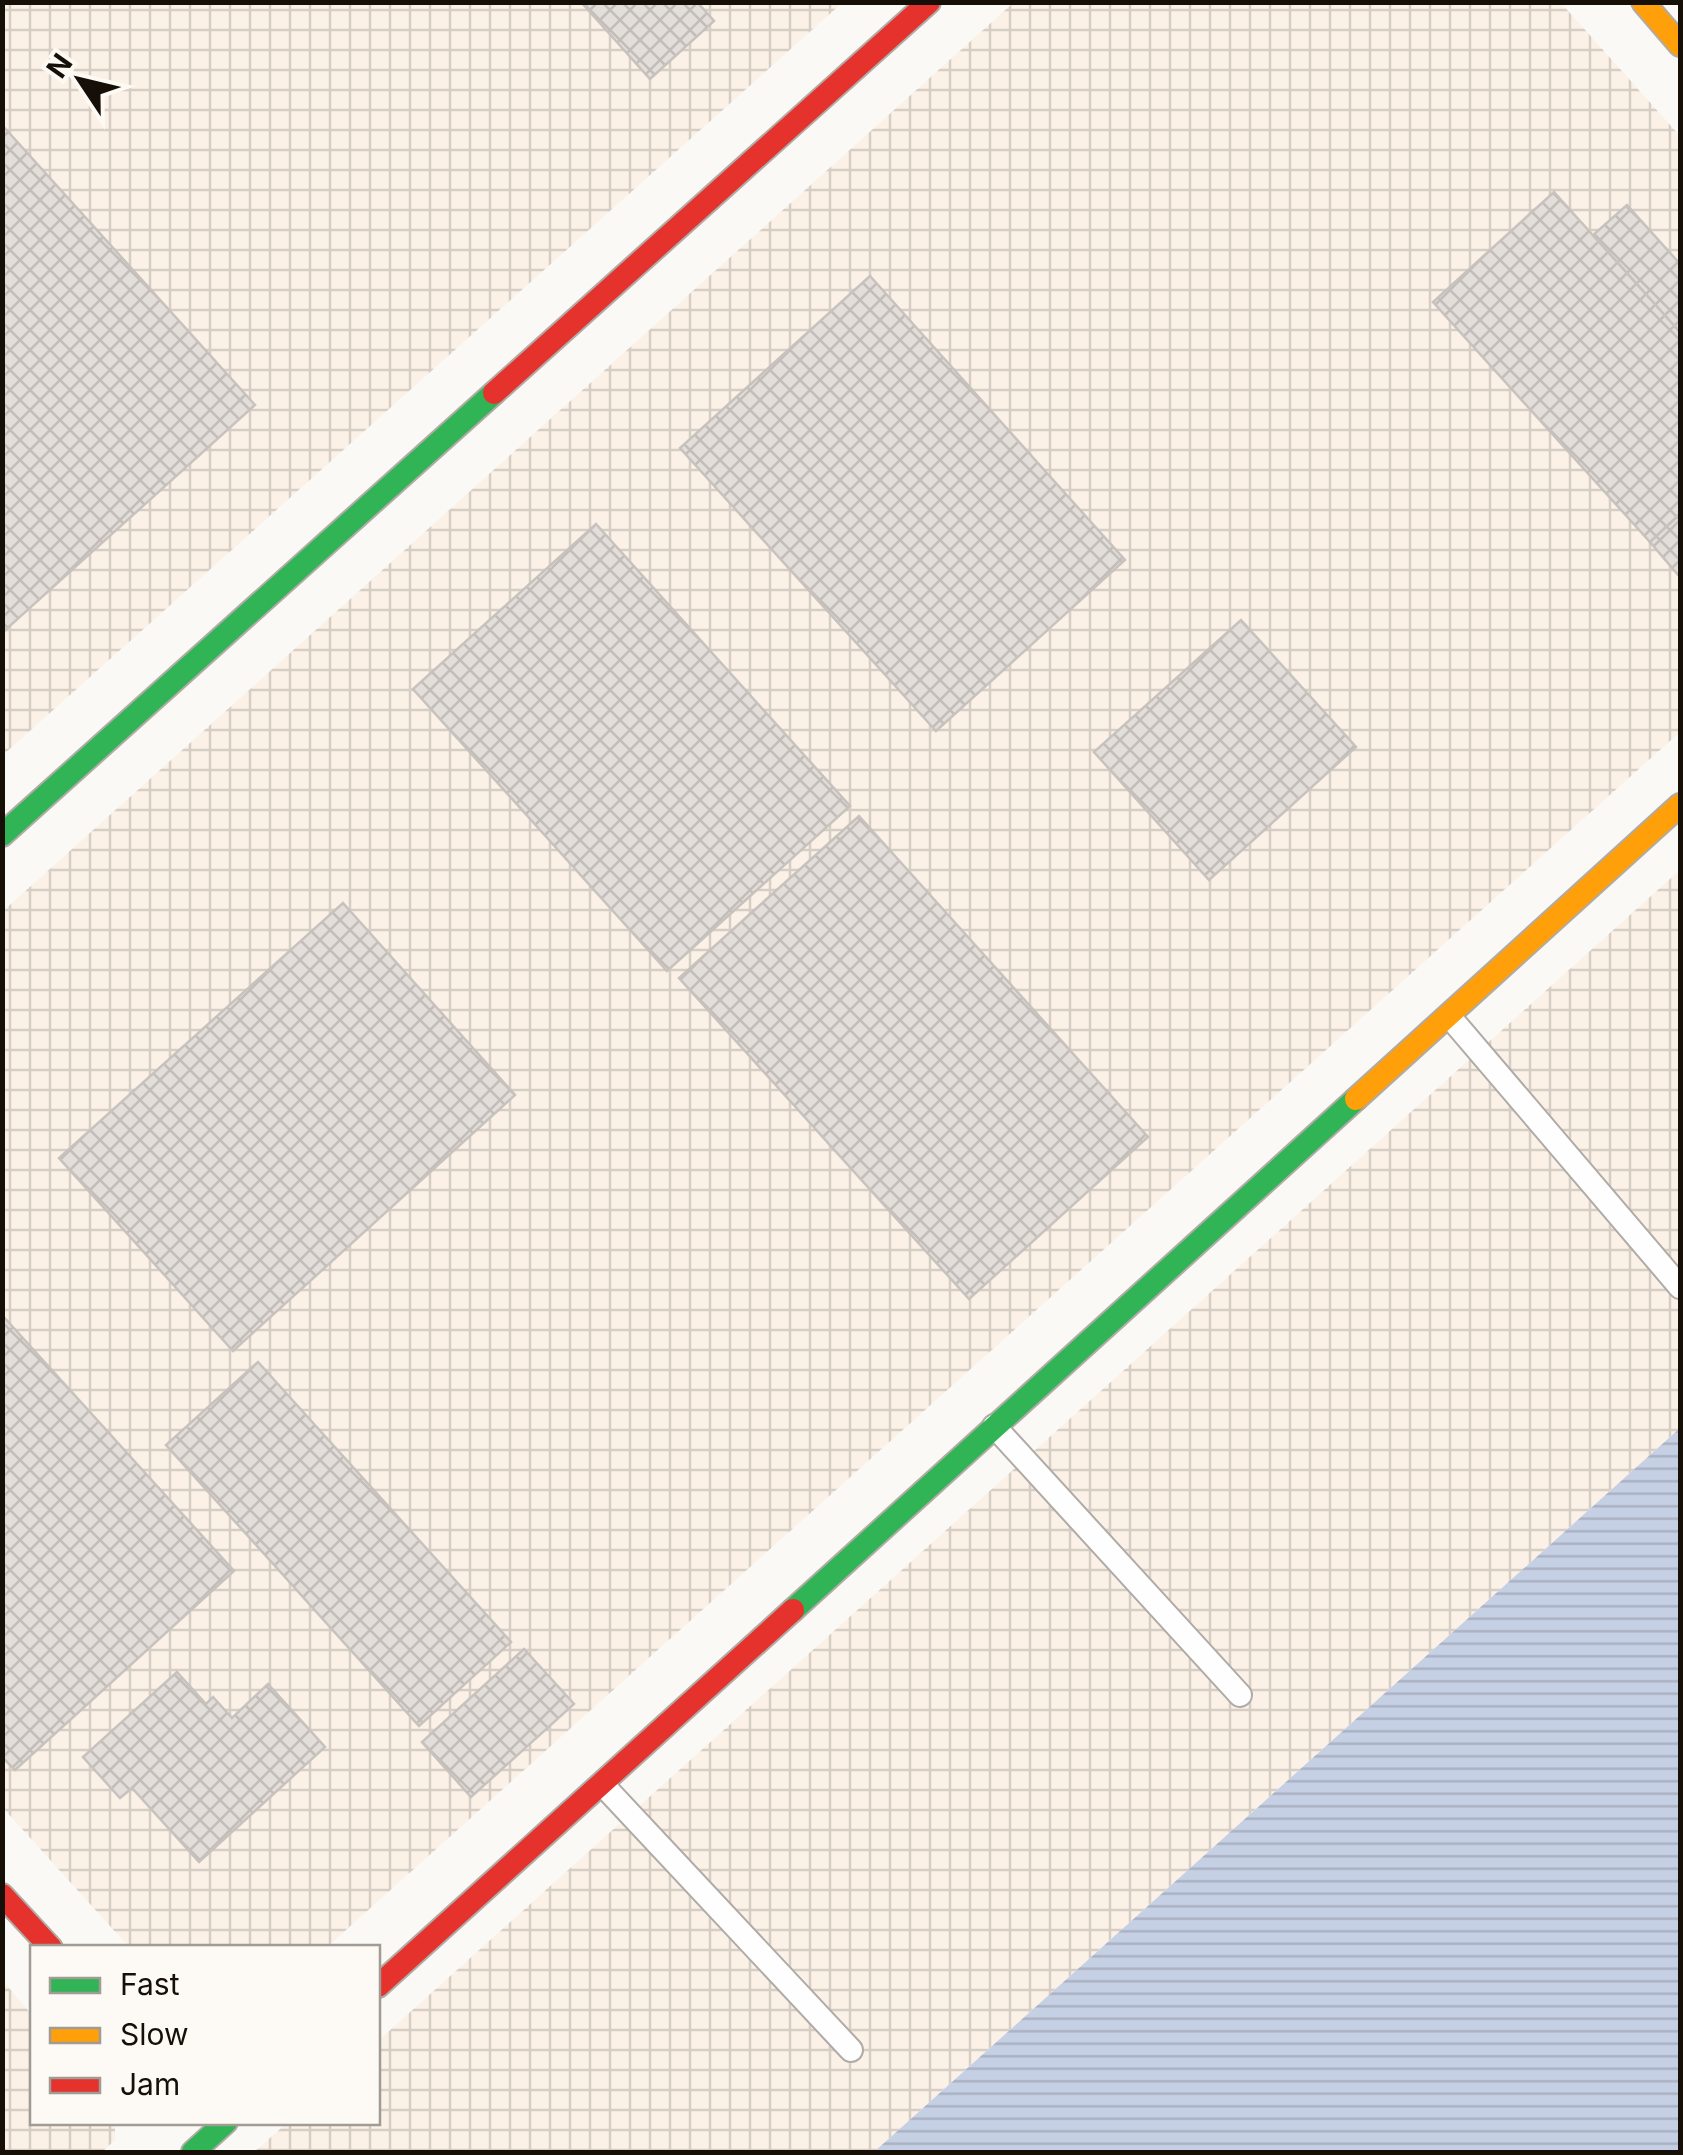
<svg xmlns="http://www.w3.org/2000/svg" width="1683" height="2155" font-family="Inter,sans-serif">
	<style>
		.industrial { fill: url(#industrial-grid) }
		.water { fill: url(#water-rules) }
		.building { fill: url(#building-cross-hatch); stroke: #c7c2bd; stroke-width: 2.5 }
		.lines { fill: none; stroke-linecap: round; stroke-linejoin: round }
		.lane-casing { stroke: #b0aba6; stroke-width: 26 }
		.fast-casing { stroke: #b0aba6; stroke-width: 26 }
		.slow-casing { stroke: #b0aba6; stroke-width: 26 }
		.jam-casing { stroke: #b0aba6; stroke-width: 26 }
		.lane { stroke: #fefefe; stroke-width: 22 }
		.fast { stroke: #30b455; stroke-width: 22 }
		.slow { stroke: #ff9f0a; stroke-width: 22 }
		.jam { stroke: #e5322d; stroke-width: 22 }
	</style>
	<defs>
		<pattern id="industrial-grid" width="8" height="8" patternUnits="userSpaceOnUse" patternTransform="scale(2.5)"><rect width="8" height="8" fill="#fbf1e7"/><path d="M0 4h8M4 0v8" fill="none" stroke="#d6cdc5"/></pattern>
		<pattern id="water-rules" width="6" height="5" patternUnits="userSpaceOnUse" patternTransform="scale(2.5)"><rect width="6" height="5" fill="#c6d0e5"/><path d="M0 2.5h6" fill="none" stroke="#a9b1c3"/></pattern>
		<pattern id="building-cross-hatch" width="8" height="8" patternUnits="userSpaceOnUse" patternTransform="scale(2.5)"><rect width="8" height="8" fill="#e3ded9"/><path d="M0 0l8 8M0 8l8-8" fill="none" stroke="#c2bdb9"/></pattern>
	</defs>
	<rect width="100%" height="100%" fill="#fbf9f6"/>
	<!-- industrial -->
	<g class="industrial">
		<polygon points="3,3 842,3 3,755"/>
		<polygon points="1013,3 1561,3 1680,136 1680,732 327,1947 129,1947 3,1808 2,912"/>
		<polygon points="1680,870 1680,1428 874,2152 254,2152 287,2123 378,2122 378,2041"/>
		<polygon points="3,1981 32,2015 32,2122 115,2123 115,2140 102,2152 3,2152"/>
	</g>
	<!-- water -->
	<polygon class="water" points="1680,1428 1680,2152 874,2152"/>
	<!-- building -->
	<g class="building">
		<polygon points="581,2 697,2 714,21 650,79"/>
		<polygon points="2,125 255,405 2,633"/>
		<polygon points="1554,192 1680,332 1680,514 1650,542 1433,302"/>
		<polygon points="1627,205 1680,264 1680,332 1593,235"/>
		<polygon points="870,276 1125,560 936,731 680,448"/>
		<polygon points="1680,514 1680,577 1650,542"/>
		<polygon points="596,524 850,806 667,971 413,689"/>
		<polygon points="1241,620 1356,747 1209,880 1094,752"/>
		<polygon points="859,816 1148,1137 969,1299 679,978"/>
		<polygon points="343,903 515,1095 233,1351 59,1158"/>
		<polygon points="2,1315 234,1571 15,1770 2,1757"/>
		<polygon points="258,1362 511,1642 419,1726 166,1445"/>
		<polygon points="524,1649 574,1704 471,1797 422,1742"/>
		<polygon points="177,1672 206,1704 213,1697 232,1718 268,1684 325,1747 199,1862 132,1788 120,1798 83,1757"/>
	</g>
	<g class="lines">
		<!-- lane casing -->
		<g class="lane-casing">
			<g id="lane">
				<polyline points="1449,1016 1680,1287"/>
				<polyline points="994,1426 1240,1695"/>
				<polyline points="602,1784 851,2050"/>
			</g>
		</g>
		<!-- fast casing -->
		<g class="fast-casing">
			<g id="fast">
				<polyline points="2,835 494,393"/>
				<polyline points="793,1610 1356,1099"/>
				<polyline points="193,2152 226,2122"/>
			</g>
		</g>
		<!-- slow casing -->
		<g class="slow-casing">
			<g id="slow">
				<polyline points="1643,2 1680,45"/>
				<polyline points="1356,1099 1680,805"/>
			</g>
		</g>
		<!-- jam casing -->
		<g class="jam-casing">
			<g id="jam">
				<polyline points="494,393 929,2"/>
				<polyline points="2,1895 51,1948"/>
				<polyline points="378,1986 793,1610"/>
			</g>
		</g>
		<!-- lane -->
		<use href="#lane" class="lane"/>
		<!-- fast -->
		<use href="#fast" class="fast"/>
		<!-- slow -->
		<use href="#slow" class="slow"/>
		<!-- jam -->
		<use href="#jam" class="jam"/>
	</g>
	<!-- border -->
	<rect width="1683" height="2155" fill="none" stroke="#160f07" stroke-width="10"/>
	<!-- legend -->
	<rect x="30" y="1945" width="350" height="180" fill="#fdf9f4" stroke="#a19b95" stroke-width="2.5"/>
	<rect x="50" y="1978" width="50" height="15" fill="#30b455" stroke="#a19b95" stroke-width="2.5"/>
	<text x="120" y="1995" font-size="30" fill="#160f07">Fast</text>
	<rect x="50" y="2028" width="50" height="15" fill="#ff9f0a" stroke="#a19b95" stroke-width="2.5"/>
	<text x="120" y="2045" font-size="30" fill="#160f07">Slow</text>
	<rect x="50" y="2078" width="50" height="15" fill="#e5322d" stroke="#a19b95" stroke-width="2.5"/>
	<text x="120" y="2095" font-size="30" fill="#160f07">Jam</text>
	<!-- north arrow -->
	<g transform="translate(80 80) rotate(305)" stroke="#fdf9f4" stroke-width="8" paint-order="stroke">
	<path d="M0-8L18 38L0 25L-18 38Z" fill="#160f07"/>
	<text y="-15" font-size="28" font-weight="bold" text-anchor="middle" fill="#160f07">N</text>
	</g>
</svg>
